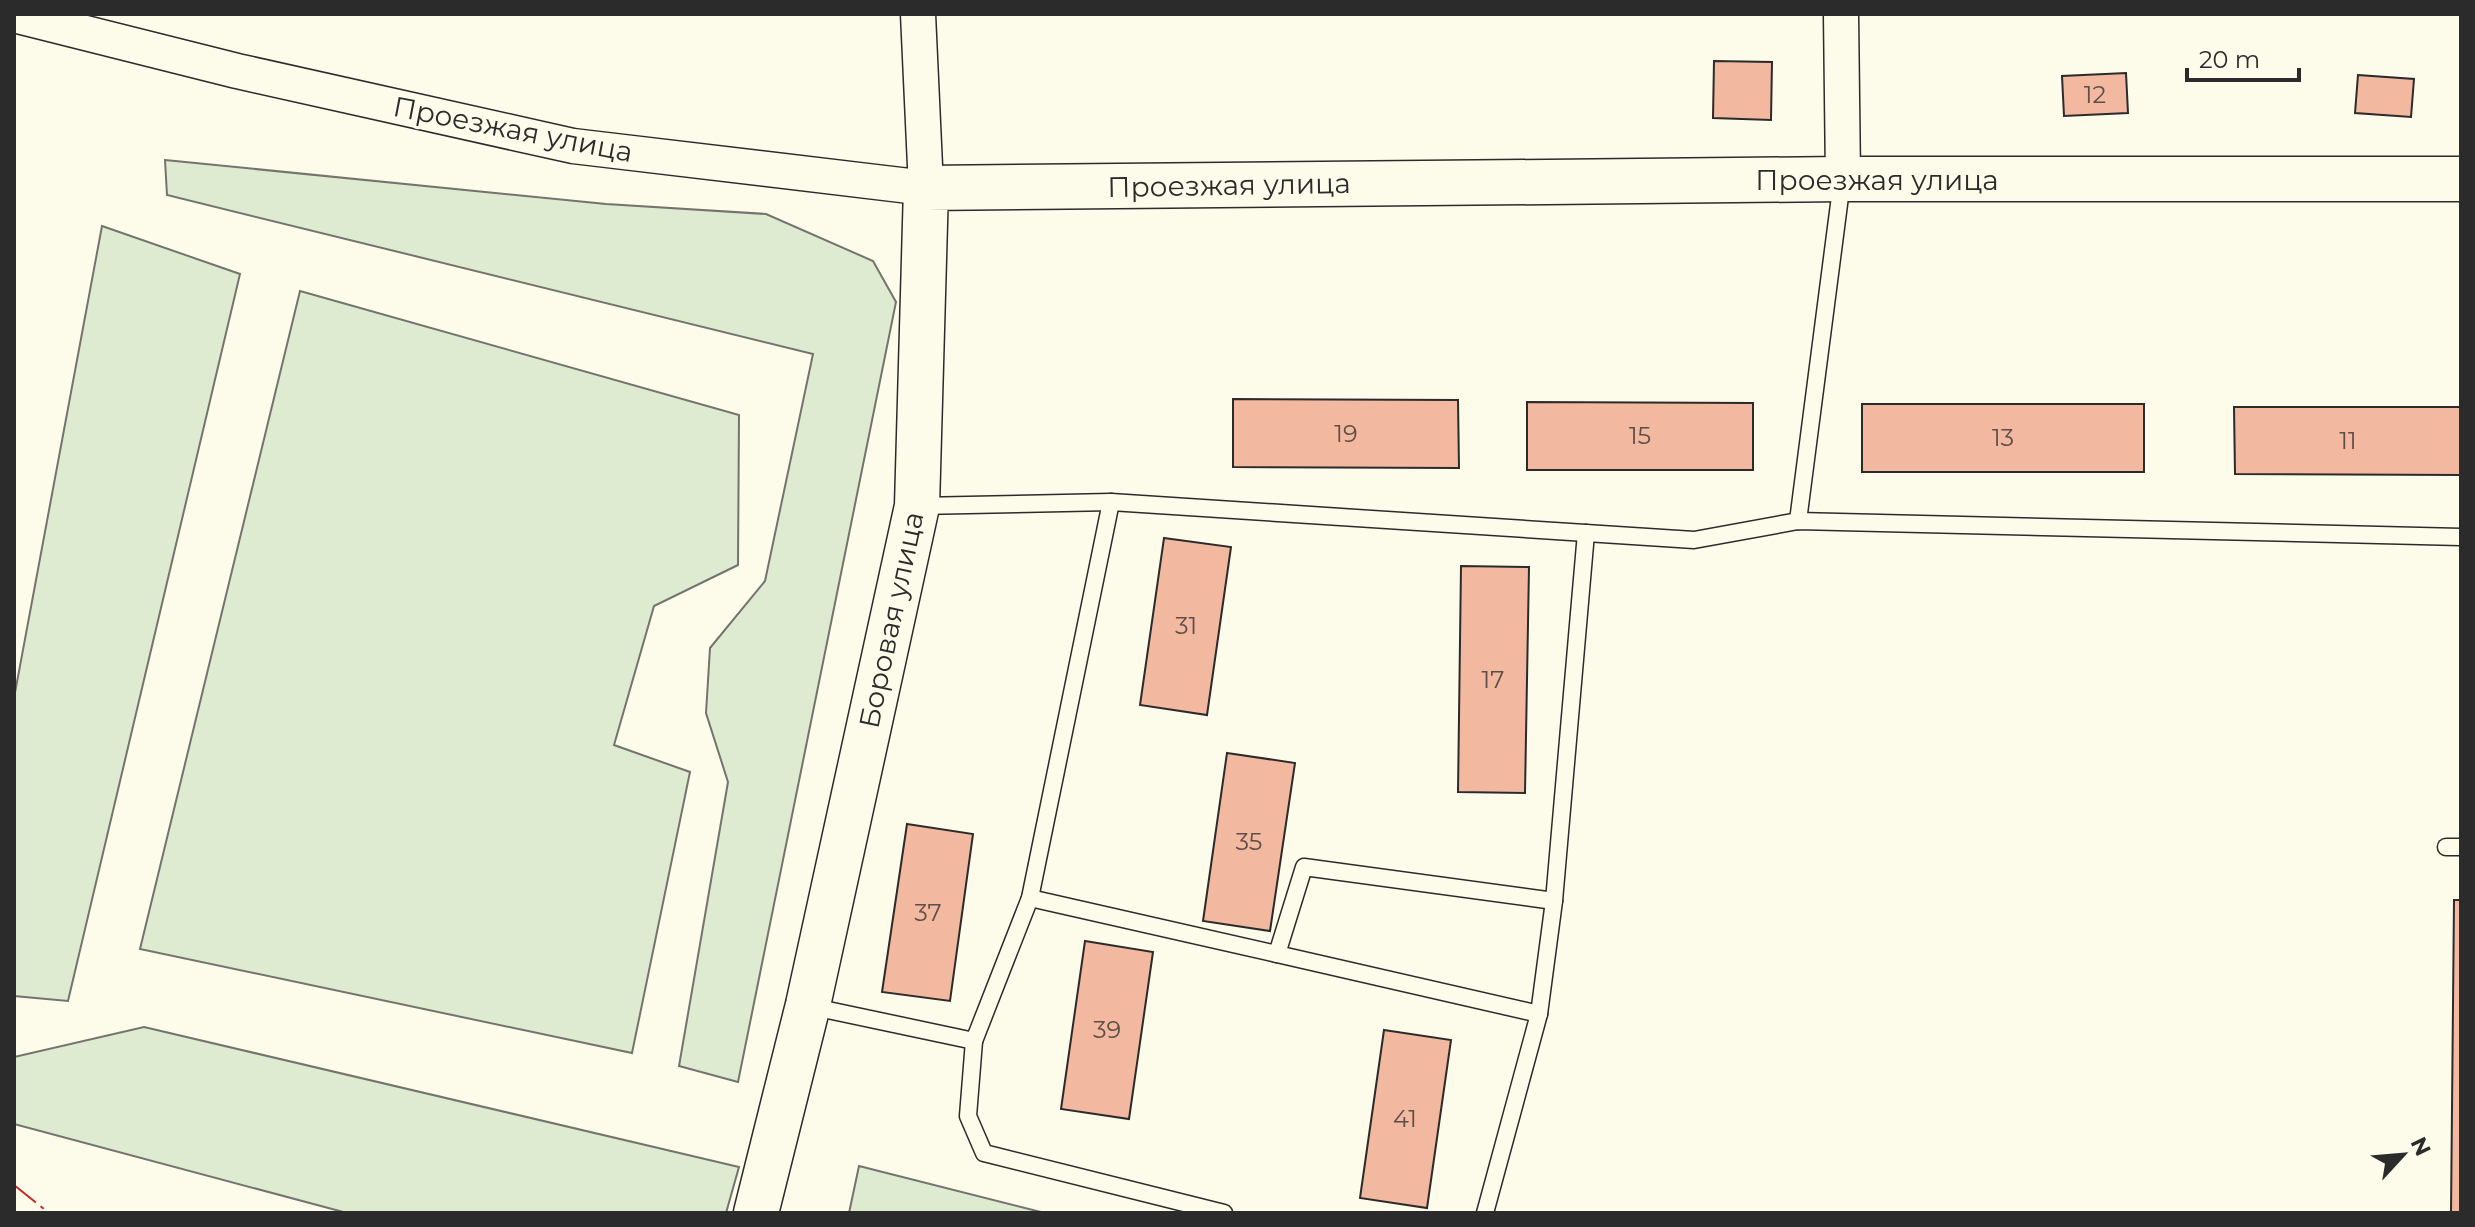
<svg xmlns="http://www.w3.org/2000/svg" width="2475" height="1227" font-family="Montserrat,sans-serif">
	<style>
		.green { fill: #deebd1; stroke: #74746e; stroke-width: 2 }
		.building { fill: #f2b8a0; stroke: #2b2b2b; stroke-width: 2 }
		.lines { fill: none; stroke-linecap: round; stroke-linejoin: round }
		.lane-casing { stroke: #2b2b2b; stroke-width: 19 }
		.street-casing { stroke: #2b2b2b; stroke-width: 37 }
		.secondary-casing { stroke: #2b2b2b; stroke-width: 47 }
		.lane { stroke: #fdfbea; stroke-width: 16 }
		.street { stroke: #fdfbea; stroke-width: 34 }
		.secondary { stroke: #fdfbea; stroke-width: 44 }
		.power { stroke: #c62828; stroke-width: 2; stroke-dasharray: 28 6 4 6; stroke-linecap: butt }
		.labels { text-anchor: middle; stroke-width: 6; stroke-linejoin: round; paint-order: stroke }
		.number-label { font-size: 24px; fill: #5d4e48 }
		.street-label { font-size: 28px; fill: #2b2b2b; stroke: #fdfbea }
	</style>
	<rect width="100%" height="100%" fill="#fdfbea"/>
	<!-- green -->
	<g class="green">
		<polygon points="165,160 606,204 766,214 873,261 896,302 738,1082 679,1066 728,782 706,713 710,648 765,581 813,354 167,195"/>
		<polygon points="102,226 240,274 68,1001 14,996 14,698"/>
		<polygon points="300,291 739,415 738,565 654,606 614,745 690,772 632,1053 140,949"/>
		<polygon points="144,1027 739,1167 726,1213 347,1213 14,1124 14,1057"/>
		<polygon points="859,1166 1045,1213 849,1213"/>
	</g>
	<!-- building -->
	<g class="building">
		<polygon points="1714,61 1772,62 1771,120 1713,118"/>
		<polygon points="2126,73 2128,113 2064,116 2062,76"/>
		<polygon points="2358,75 2414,79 2411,117 2355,113"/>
		<polygon points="1233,399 1458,400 1459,468 1233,467"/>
		<polygon points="1527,402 1753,403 1753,470 1527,470"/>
		<rect x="1862" y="404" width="282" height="68"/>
		<polygon points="2234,407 2461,407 2461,475 2235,474"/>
		<polygon points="1164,538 1231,547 1207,715 1140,705"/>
		<polygon points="1461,566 1529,567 1525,793 1458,792"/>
		<polygon points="1227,753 1295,763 1270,931 1203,921"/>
		<polygon points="907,824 973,834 950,1001 882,992"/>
		<polygon points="2454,900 2461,900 2461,1213 2451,1213"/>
		<polygon points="1085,941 1153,952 1129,1119 1061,1109"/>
		<polygon points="1384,1030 1451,1040 1427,1208 1360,1198"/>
	</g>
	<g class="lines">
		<!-- lane casing -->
		<g class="lane-casing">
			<g id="lane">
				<polyline points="918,506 1111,502 1694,540 1798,521 2461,537"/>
				<polyline points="1798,521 1842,181"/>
				<polyline points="2446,847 2461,847"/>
				<polyline points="1030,898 1277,954"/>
				<polyline points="809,1006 974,1041 1030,898 1111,502"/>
				<polyline points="1539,1014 1554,901"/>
				<polyline points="974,1041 968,1116 984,1153 1224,1213"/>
				<polyline points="1485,1213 1539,1014 1277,954 1304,867 1554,901 1586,533"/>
			</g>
		</g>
		<!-- street casing -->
		<g class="street-casing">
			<g id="street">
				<polyline points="1841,14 1843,179"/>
				<polyline points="14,15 237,71 573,146 926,188 918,14"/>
			</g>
		</g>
		<!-- secondary casing -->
		<g class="secondary-casing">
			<polyline id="secondary" points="756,1213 808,1005 917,506 926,188 1843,179 2461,179"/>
		</g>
		<!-- lane -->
		<use href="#lane" class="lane"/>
		<!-- street -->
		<use href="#street" class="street"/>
		<!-- secondary -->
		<use href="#secondary" class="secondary"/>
		<!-- power -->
		<polyline class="power" points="14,1185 49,1213"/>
	</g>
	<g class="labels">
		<!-- number labels -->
		<g class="number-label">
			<text x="2095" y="103">12</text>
			<text x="1346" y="442">19</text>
			<text x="1640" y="444">15</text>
			<text x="2003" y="446">13</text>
			<text x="2348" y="449">11</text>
			<text x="1186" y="634">31</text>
			<text x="1493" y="688">17</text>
			<text x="1249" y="850">35</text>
			<text x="928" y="921">37</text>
			<text x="1107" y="1038">39</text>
			<text x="1405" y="1127">41</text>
		</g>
		<!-- street labels -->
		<g class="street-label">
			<text transform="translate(513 129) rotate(11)" y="10">Проезжая улица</text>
			<text x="1877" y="190">Проезжая улица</text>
			<text transform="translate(1229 185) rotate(-1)" y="10">Проезжая улица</text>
			<text transform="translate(891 620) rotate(-78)" y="10">Боровая улица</text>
		</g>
	</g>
	<!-- border -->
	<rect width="2475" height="1227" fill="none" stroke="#2b2b2b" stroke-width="32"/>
	<!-- north arrow -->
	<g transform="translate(2403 1155) rotate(64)" stroke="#fdfbea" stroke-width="6" paint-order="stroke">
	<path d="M0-6L14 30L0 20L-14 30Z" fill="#2b2b2b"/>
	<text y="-12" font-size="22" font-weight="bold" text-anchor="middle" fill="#2b2b2b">N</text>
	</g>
	<!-- scale -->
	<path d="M2187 68v12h112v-12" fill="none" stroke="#2b2b2b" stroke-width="4"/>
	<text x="2199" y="68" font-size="24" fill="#2b2b2b" stroke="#fdfbea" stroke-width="6" paint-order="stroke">20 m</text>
</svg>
